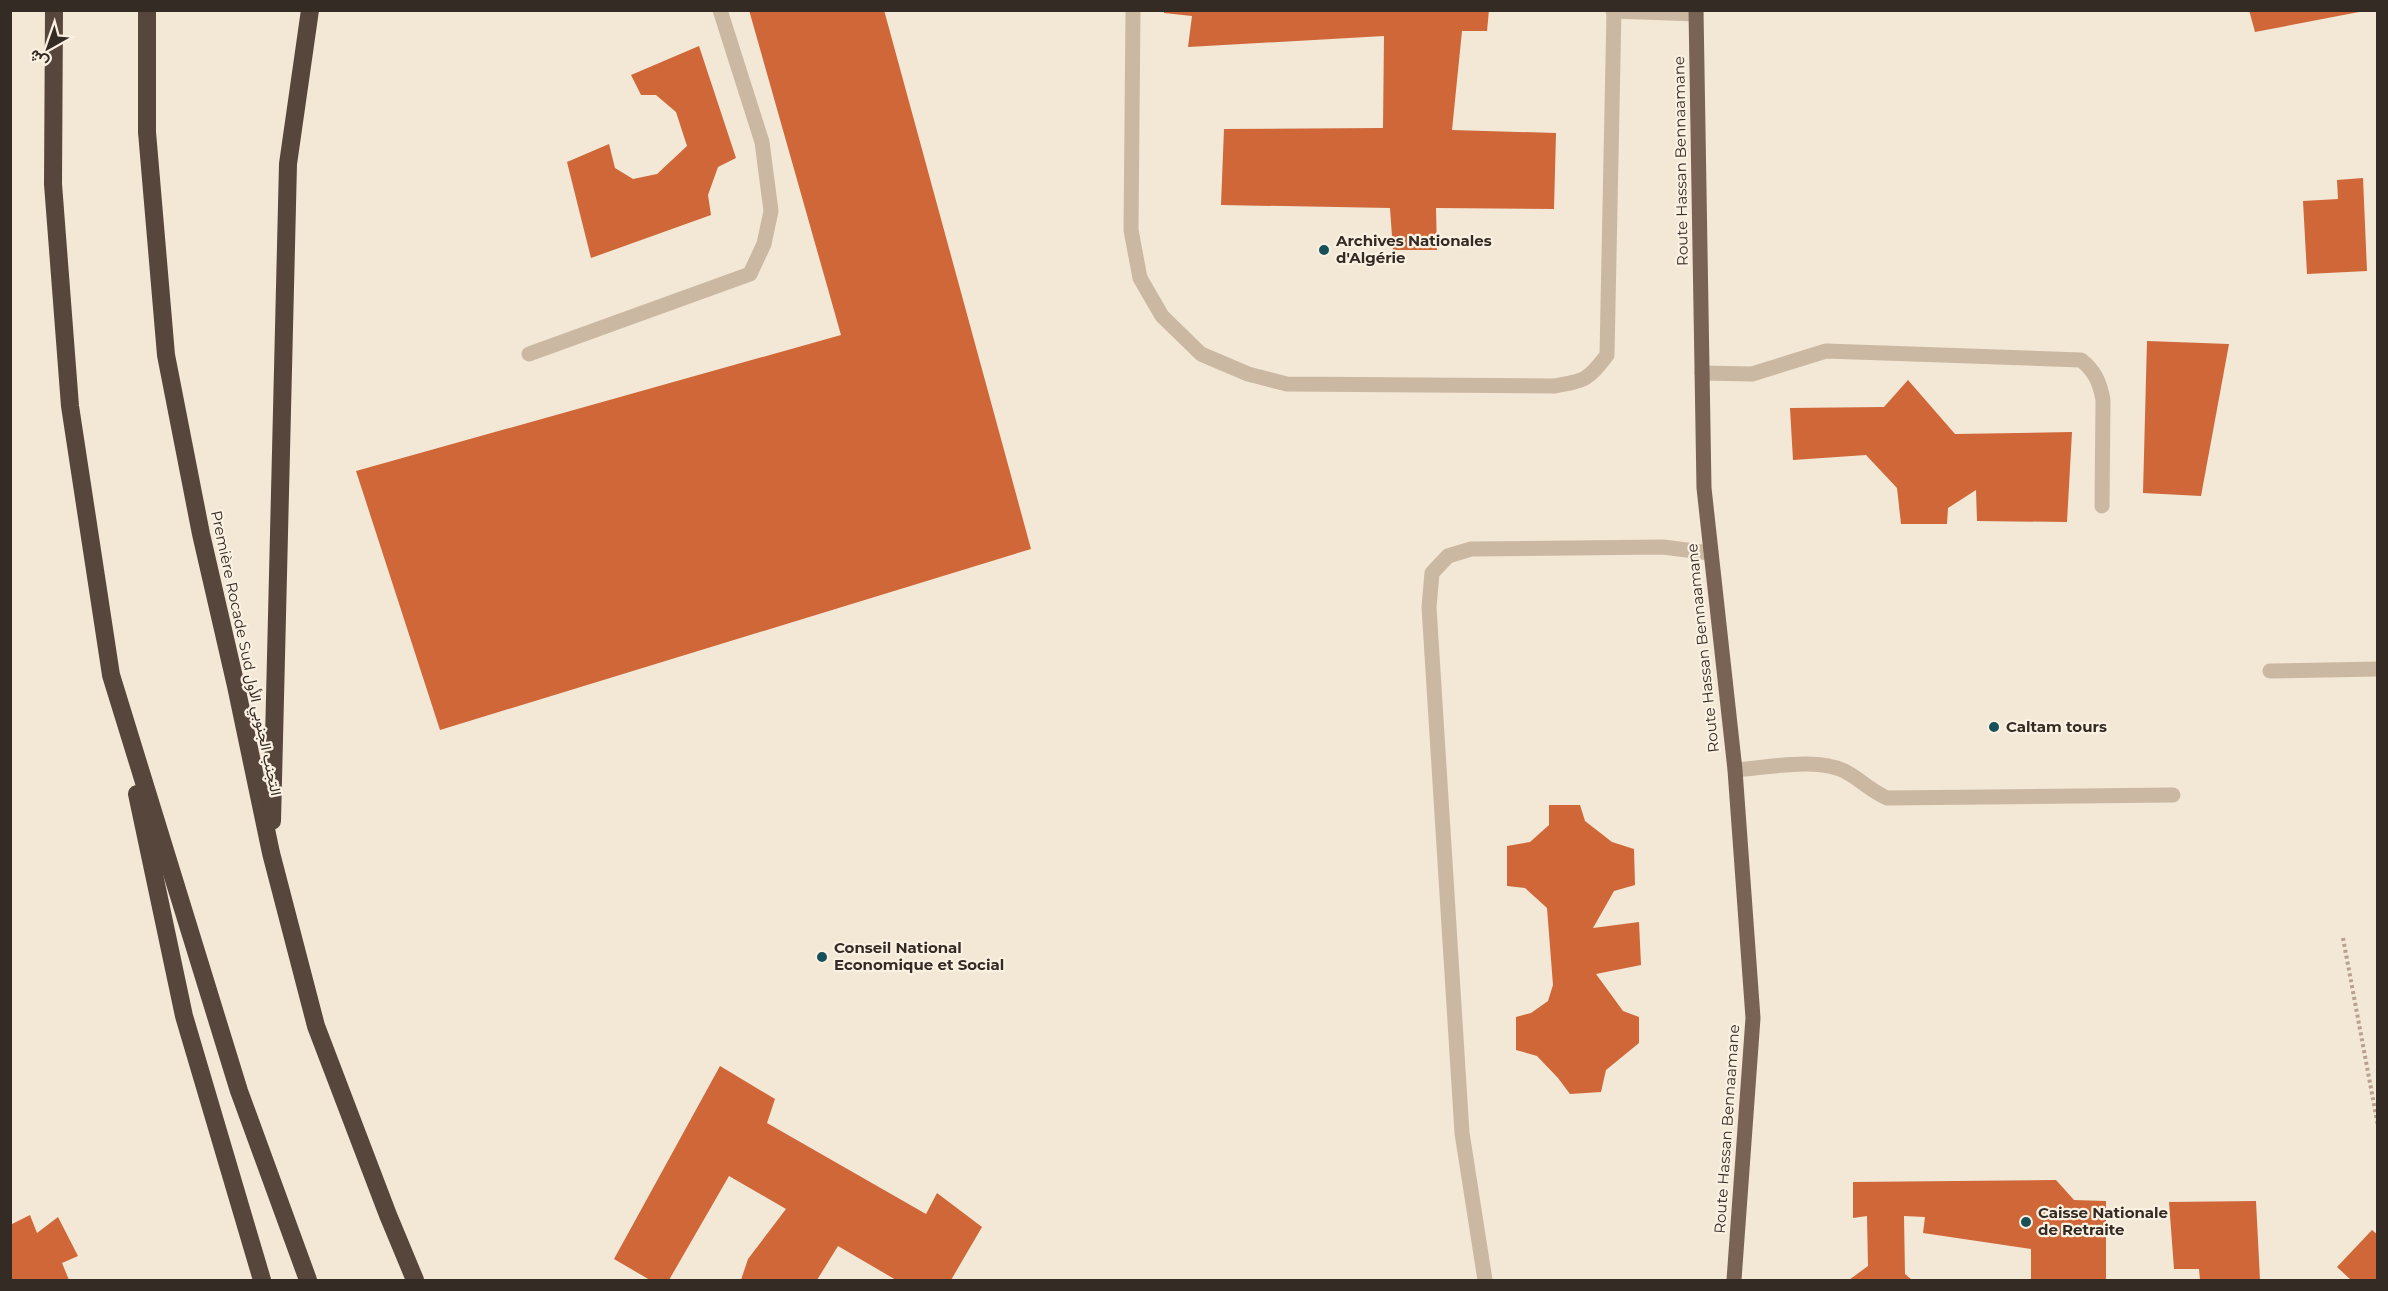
<svg xmlns="http://www.w3.org/2000/svg" width="2388" height="1291" font-family="Montserrat,Vazirmatn,sans-serif">
	<style>
		.building { fill: #cf6738 }
		.lines { fill: none; stroke-linecap: round; stroke-linejoin: round }
		.path { stroke: #b7a18c; stroke-width: 4; stroke-dasharray: 3 3; stroke-linecap: butt }
		.minor { stroke: #cbb8a2; stroke-width: 15 }
		.major { stroke: #786354; stroke-width: 15 }
		.highway { stroke: #57463b; stroke-width: 18 }
		.poi-dot { fill: #185059; stroke: #faf1e2; stroke-width: 2 }
		.labels { text-anchor: middle; stroke-width: 4.5; stroke-linejoin: round; paint-order: stroke }
		.street-label { font-size: 15px; fill: #352b25; stroke: #faf1e2 }
		.poi-label { font-size: 15px; font-weight: bold; fill: #352b25; stroke: #faf1e2; text-anchor: start }
	</style>
	<rect width="100%" height="100%" fill="#f3e7d6"/>
	<!-- building -->
	<g class="building">
		<polygon points="749,10 884,10 1031,549 440,730 356,471 841,335"/>
		<polygon points="1164,10 1489,10 1487,31 1462,31 1452,130 1556,133 1554,209 1436,208 1437,250 1393,250 1390,208 1221,205 1224,129 1383,128 1384,36 1188,47 1192,16 1164,13"/>
		<polygon points="2249,10 2359,10 2359,12 2255,32"/>
		<polygon points="699,46 736,158 718,167 708,195 711,215 591,258 567,162 609,144 615,168 633,179 657,174 687,146 676,112 656,95 641,95 631,75"/>
		<polygon points="2363,178 2367,271 2307,274 2303,201 2338,199 2337,180"/>
		<polygon points="2147,341 2229,344 2201,496 2143,493"/>
		<polygon points="1908,380 1955,434 2072,432 2067,522 1977,521 1976,490 1948,508 1947,524 1901,524 1897,488 1866,455 1793,460 1790,408 1884,407"/>
		<polygon points="1549,805 1580,805 1585,821 1612,842 1634,849 1635,885 1614,891 1593,928 1639,922 1641,965 1596,974 1623,1011 1639,1017 1639,1043 1606,1070 1601,1092 1570,1094 1558,1078 1537,1056 1516,1050 1516,1017 1531,1013 1548,1001 1553,985 1547,908 1525,888 1507,886 1507,846 1530,842 1549,825"/>
		<polygon points="720,1066 775,1099 767,1123 926,1214 937,1193 982,1227 951,1280 896,1280 838,1246 817,1280 741,1280 748,1259 786,1209 729,1176 669,1280 650,1280 614,1259"/>
		<polygon points="2056,1180 2074,1200 2106,1201 2106,1280 2031,1280 2031,1249 1923,1233 1925,1217 1904,1216 1905,1274 1912,1280 1849,1280 1868,1266 1867,1216 1853,1218 1853,1182"/>
		<polygon points="2256,1201 2260,1280 2200,1280 2199,1269 2174,1269 2169,1202"/>
		<polygon points="30,1215 37,1233 58,1217 78,1256 62,1263 69,1280 10,1280 10,1225"/>
		<polygon points="2372,1230 2378,1235 2378,1280 2351,1280 2337,1267"/>
	</g>
	<g class="lines">
		<!-- path -->
		<polyline class="path" points="2343,938 2378,1126"/>
		<!-- minor -->
		<g class="minor">
			<path d="M1133,10L1131,230L1140,278L1162,316L1201,354L1248,374L1287,384L1554,386C1585,381 1588,380 1607,355L1614,10"/>
			<polyline points="1613,11 1696,14"/>
			<polyline points="529,354 750,274 764,244 771,211 762,142 720,10"/>
			<path d="M1702,373L1752,374L1826,351L2081,360C2095,371 2100,383 2103,400L2102,506"/>
			<polyline points="2270,671 2378,669"/>
			<path d="M1735,770C1766,768 1820,756 1848,773C1862,781 1871,791 1887,798L2173,795"/>
			<polyline points="1485,1280 1462,1133 1429,607 1432,573 1448,556 1471,549 1663,547 1710,553"/>
		</g>
		<!-- major -->
		<polyline class="major" points="1696,10 1704,488 1735,770 1753,1018 1734,1280"/>
		<!-- highway -->
		<g class="highway">
			<polyline points="54,10 53,184 70,406 111,675 239,1091 308,1280"/>
			<polyline points="147,10 147,132 166,355 201,534 236,686 271,853 316,1026 388,1215 415,1280"/>
			<polyline points="137,794 184,1016 262,1280"/>
			<polyline points="272,821 288,164 310,10"/>
		</g>
	</g>
	<!-- markers -->
	<g class="poi-dot">
		<circle cx="1324" cy="250" r="6"/>
		<circle cx="1994" cy="727" r="6"/>
		<circle cx="822" cy="957" r="6"/>
		<circle cx="2026" cy="1222" r="6"/>
	</g>
	<g class="labels">
		<!-- street labels -->
		<g class="street-label">
			<text transform="translate(1681 161) rotate(-91)" y="5">Route Hassan Bennaamane</text>
			<text transform="translate(1703 648) rotate(-96)" y="5">Route Hassan Bennaamane</text>
			<text transform="translate(246 653) rotate(78)" y="5">Première Rocade Sud التجنب الجنوبي الأول</text>
			<text transform="translate(1727 1129) rotate(-86)" y="5">Route Hassan Bennaamane</text>
		</g>
		<!-- poi labels -->
		<g class="poi-label">
			<text x="1336" y="246">Archives Nationales<tspan x="1336" dy="17">d'Algérie</tspan></text>
			<text x="2006" y="732">Caltam tours</text>
			<text x="834" y="953">Conseil National<tspan x="834" dy="17">Economique et Social</tspan></text>
			<text x="2038" y="1218">Caisse Nationale<tspan x="2038" dy="17">de Retraite</tspan></text>
		</g>
	</g>
	<!-- border -->
	<rect width="2388" height="1291" fill="none" stroke="#352b25" stroke-width="24"/>
	<!-- north arrow -->
	<g transform="translate(48 48) rotate(220)" stroke="#faf1e2" stroke-width="4.5" paint-order="stroke">
	<path d="M0-4.5L10 22L0 15L-10 22Z" fill="#352b25"/>
	<text y="-9" font-size="16" font-weight="bold" text-anchor="middle" fill="#352b25">ش</text>
	</g>
</svg>
